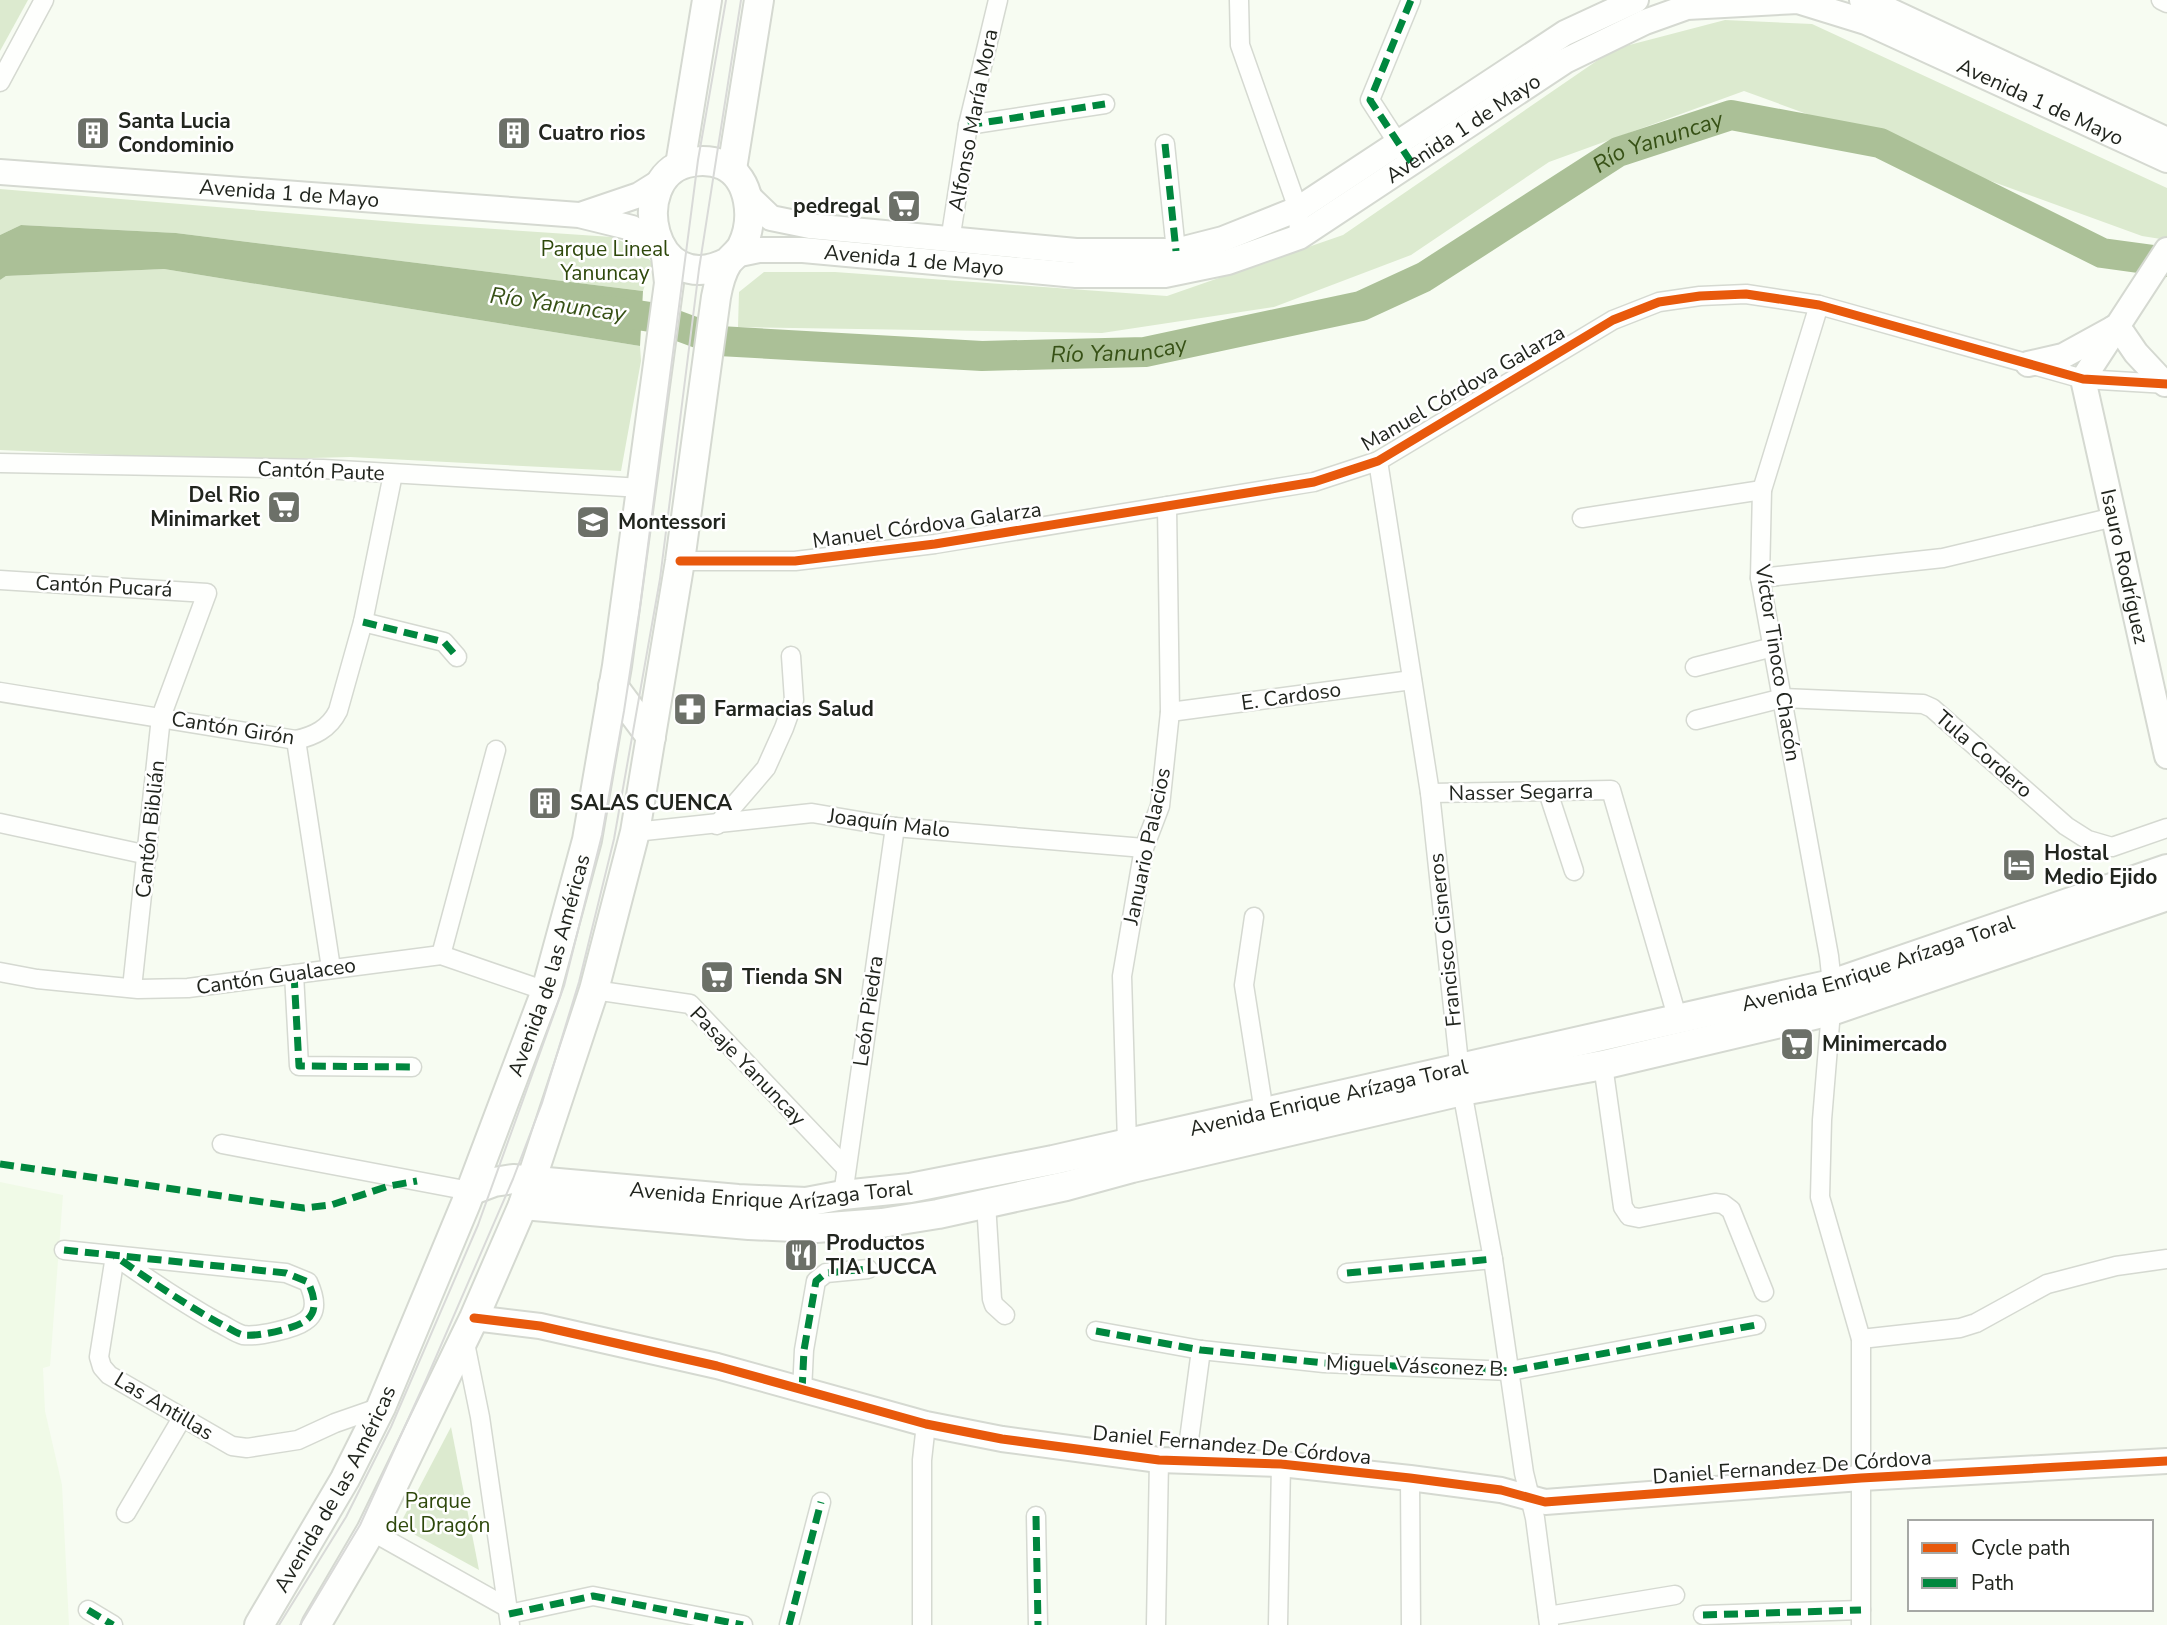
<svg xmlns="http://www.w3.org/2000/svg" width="2167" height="1625" font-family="'Nunito Sans',sans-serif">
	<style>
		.built { fill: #f0fae7 }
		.green { fill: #dceacf }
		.water { fill: #abc097 }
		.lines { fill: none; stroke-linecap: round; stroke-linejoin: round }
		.river { stroke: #abc097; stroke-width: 30 }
		.street-casing { stroke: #d5d9d1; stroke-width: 21 }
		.secondary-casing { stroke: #d5d9d1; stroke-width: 28 }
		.primary-casing { stroke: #d5d9d1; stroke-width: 32 }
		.street { stroke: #fefffd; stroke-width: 18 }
		.secondary { stroke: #fefffd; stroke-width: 24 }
		.primary { stroke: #fefffd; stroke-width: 28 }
		.tram { stroke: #d9dad8; stroke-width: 2 }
		.quiet { stroke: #00873e; stroke-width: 7; stroke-dasharray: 14 7; stroke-linecap: butt }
		.cycleway-casing { stroke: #fff; stroke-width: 13 }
		.cycleway { stroke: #e8590c; stroke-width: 9 }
		.labels { text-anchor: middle; stroke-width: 5; stroke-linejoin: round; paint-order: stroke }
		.street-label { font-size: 21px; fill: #21251e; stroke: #fff }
		.poi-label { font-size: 21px; font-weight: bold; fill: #21251e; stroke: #fff; text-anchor: start }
		.park-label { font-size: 21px; fill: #2e480b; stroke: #fff }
		.water-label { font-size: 23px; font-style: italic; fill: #375116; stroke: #fff }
	</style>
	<rect width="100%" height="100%" fill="#f7fcf2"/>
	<!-- built -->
	<polygon class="built" points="0,1182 63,1195 50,1366 43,1368 45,1411 62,1485 69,1625 0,1625"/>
	<!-- green -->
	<g class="green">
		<polygon points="0,0 28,0 0,51"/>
		<polygon points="1725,20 1812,24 2167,188 2167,240 2142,236 1744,91 1549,162 1411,255 1274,307 1102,333 738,327 739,292 764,272 835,272 1167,296 1343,235 1614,49"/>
		<polygon points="0,189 420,224 612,237 637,248 653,263 643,291 176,233 21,225 0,235"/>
		<polygon points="164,269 640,346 641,361 621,471 350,457 232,460 0,450 0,280 6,276"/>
		<polygon points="451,1427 479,1570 399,1526"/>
	</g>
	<!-- water -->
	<polygon class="water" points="21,225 176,233 643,291 640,346 164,269 6,276 0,280 0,235"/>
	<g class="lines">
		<!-- river -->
		<path class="river" id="s1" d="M604,310L657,318L719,341L982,356L1145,352L1361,306L1424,277L1618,152L1731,115L1880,143L2102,253L2167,262"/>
		<!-- street casing -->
		<g class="street-casing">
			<g id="street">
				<polyline points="1239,0 1240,45 1298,209 1299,237"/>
				<polyline points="2161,0 2167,3"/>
				<polyline points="0,82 44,0"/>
				<polyline points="968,125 1105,104"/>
				<polyline points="1165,144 1176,251"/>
				<polyline points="1403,151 1370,100 1411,0"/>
				<polyline points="950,241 968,125 998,0"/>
				<polyline points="1819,305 1762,490 1760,578 1829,956 1832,984"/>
				<polyline points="1378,461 1430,793 1462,1091 1493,1259 1524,1473 1535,1518 1549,1625"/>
				<polyline points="0,463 323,469 642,488"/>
				<polyline points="1582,518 1762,490"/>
				<polyline points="680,561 795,561 935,544 1314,482 1378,461 1613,320 1659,302 1700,296 1746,294 1819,305 2083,379 2167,384"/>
				<polyline points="1760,578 1943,558 2114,517"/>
				<polyline points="0,580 207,593 161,717 132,988"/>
				<polyline points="363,622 444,642 457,657"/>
				<polyline points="1695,667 1773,647"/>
				<path d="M0,692L296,740C314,736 329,729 338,711L363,622L393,474"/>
				<polyline points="1170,712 1412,680"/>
				<polyline points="1696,720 1783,698 1923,704 1932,708 2066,826 2088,840 2112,847 2167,828"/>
				<polyline points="296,740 331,968"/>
				<polyline points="1548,792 1574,871"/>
				<polyline points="1430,793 1611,790 1678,1020"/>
				<polyline points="0,823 148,855"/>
				<polyline points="717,825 766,768 784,728 794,700 791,656"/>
				<polyline points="635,832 812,813 895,827 1144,848"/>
				<polyline points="1254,917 1244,985 1264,1112"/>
				<polyline points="441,955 496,750"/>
				<polyline points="0,972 37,979 138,989 188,988 441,955 546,991"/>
				<polyline points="294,974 299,1066 412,1067"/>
				<polyline points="594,990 690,1004 845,1167"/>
				<polyline points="1831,1011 1822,1120 1820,1197 1861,1339 1861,1625"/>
				<polyline points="1603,1065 1623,1207 1629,1216 1639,1218 1715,1203 1723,1204 1731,1210 1764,1292"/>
				<polyline points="1127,1143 1122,976 1144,848 1160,806 1170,712 1167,506"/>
				<polyline points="222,1144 470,1191"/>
				<polyline points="843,1195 895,827"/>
				<polyline points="986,1203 992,1299 994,1305 1005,1315"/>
				<path d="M64,1250L286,1273L308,1282C314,1295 319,1312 305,1321C294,1329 257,1337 243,1335C235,1333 226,1326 219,1323C183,1303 149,1280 115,1256"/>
				<polyline points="115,1256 99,1357 102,1367 109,1375 232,1446 247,1448 298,1440 335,1423 381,1407"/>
				<polyline points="1347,1273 1493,1259"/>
				<polyline points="1096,1331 1201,1350 1324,1363 1510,1371 1756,1325"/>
				<polyline points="464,1338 480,1417 510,1625"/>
				<polyline points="1861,1339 1960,1328 1976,1323 2047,1284 2116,1266 2167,1259"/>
				<polyline points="802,1391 804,1350 816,1281 826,1273 868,1269"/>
				<polyline points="1186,1462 1201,1350"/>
				<polyline points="1410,1478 1411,1625"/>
				<polyline points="126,1513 182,1418"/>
				<polyline points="1036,1516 1038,1625"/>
				<polyline points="371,1531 508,1608"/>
				<polyline points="88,1610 113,1625"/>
				<polyline points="509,1614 593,1596 743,1625"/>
				<polyline points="1703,1615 1861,1610"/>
				<polyline points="1548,1616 1675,1595"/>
				<polyline points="789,1625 821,1502"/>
				<polyline points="922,1625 922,1460 926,1424"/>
				<polyline points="1156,1625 1159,1460"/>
				<polyline points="1278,1625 1281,1464"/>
			</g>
		</g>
		<!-- secondary casing -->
		<g class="secondary-casing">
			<g id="secondary">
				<polyline points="1862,0 1880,6 2167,140"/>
				<path id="s2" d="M0,172L579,215L632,228L661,249"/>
				<polyline points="746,194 771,218 810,226 1076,251 1176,251 1223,239 1298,209 1565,33 1636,0"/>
				<polyline points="583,214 639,195 663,180"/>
				<path id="s3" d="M2167,250L2083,379L2167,756"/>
				<path id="s4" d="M735,255L759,250H803L1076,275H1165L1228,262L1299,237L1565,61L1645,22L1687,7L1798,1L1866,22L2167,160"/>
				<polyline points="2114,328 2123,334 2136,353 2165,384"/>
				<polyline points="2028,364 2063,356 2114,328"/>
				<polyline points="474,1318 540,1326 717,1366 926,1424 1002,1439 1159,1460 1281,1464 1410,1478 1501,1490 1545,1502 1861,1478 2167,1461"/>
			</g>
		</g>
		<!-- primary casing -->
		<g class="primary-casing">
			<g id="primary">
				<polyline points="680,165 707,0"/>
				<polyline points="732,169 759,0"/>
				<polyline points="613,686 651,737"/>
				<path id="s5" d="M470,1191L494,1182L513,1179L738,1199L806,1202L843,1195L910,1188L1053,1160L1832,984L2167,869"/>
				<polyline points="523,1205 749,1225 816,1228 882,1223 938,1214 1066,1186 1132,1168 1462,1091 1603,1065 1831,1011 2167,896"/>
				<path id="s6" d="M259,1625L345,1479L381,1407L466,1203L546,991L587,840L617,666L669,283L666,256"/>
				<path d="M316,1625L371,1531L474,1318L523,1205L594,990L635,832L680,561L716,297C718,286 722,271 728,262C733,256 739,252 742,246C755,220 751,178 723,165C711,160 700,160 687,163C627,178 650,302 728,262"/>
			</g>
		</g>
		<!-- street -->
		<use href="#street" class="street"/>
		<!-- secondary -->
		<use href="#secondary" class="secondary"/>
		<!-- primary -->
		<use href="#primary" class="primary"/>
		<!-- tram -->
		<g class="tram">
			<polyline points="279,1625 346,1517 391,1427 478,1225 564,986 602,835 624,711 640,607 698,160 726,0"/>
			<polyline points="300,1625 360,1525 426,1380 513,1179 542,1103 579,982 614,839 660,579 699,269 741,0"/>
		</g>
		<!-- quiet -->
		<g class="quiet">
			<polyline points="968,125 1105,104"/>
			<polyline points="1165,144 1176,251"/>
			<polyline points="1411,162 1370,100 1411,0"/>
			<polyline points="363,622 444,642 457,657"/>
			<polyline points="294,974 299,1066 412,1067"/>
			<polyline points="0,1164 304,1208 331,1205 389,1186 417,1181"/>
			<path d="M64,1250L286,1273L308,1282C314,1295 319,1312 305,1321C294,1329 257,1337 243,1335C235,1333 226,1326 219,1323C183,1303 149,1280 115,1256"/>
			<polyline points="1347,1273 1493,1259"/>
			<polyline points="1096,1331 1201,1350 1324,1363 1510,1371 1756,1325"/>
			<polyline points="802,1391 804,1350 816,1281 826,1273 868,1269"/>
			<polyline points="1036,1516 1038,1625"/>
			<polyline points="88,1610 113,1625"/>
			<polyline points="509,1614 593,1596 743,1625"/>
			<polyline points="1703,1615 1861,1610"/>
			<polyline points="789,1625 821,1502"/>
		</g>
		<!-- cycleway casing -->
		<g class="cycleway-casing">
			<g id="cycleway">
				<polyline points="680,561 795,561 935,544 1314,482 1378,461 1613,320 1659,302 1700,296 1746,294 1819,305 2083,379 2167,384"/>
				<polyline points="474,1318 540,1326 717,1366 926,1424 1002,1439 1159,1460 1281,1464 1410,1478 1501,1490 1545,1502 1861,1478 2167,1461"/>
			</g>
		</g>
		<!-- cycleway -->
		<use href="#cycleway" class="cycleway"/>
	</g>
	<!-- icons -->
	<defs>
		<g id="building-square" transform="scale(1.75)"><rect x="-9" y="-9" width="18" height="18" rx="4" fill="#6c7068" stroke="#fff"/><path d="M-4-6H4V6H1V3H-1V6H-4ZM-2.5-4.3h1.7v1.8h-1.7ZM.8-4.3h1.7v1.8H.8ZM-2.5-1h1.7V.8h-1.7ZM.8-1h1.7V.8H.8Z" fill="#fff"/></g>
		<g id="supermarket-square" transform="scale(1.75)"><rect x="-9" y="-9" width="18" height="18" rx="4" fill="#6c7068" stroke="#fff"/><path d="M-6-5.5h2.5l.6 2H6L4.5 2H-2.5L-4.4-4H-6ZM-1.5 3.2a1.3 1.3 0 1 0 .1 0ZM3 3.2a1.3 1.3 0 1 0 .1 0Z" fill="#fff"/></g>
		<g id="school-square" transform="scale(1.75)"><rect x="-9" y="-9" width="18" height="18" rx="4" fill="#6c7068" stroke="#fff"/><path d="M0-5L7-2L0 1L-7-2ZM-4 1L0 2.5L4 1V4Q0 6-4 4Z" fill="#fff"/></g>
		<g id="pharmacy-square" transform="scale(1.75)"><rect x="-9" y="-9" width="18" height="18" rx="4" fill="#6c7068" stroke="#fff"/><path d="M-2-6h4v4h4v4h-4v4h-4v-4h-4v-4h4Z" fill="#fff"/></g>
		<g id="hotel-square" transform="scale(1.75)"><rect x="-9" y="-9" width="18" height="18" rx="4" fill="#6c7068" stroke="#fff"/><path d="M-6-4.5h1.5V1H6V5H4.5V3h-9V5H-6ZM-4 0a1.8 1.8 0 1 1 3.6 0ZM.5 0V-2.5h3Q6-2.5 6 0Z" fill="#fff"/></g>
		<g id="restaurant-square" transform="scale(1.75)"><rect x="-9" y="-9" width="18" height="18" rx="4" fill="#6c7068" stroke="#fff"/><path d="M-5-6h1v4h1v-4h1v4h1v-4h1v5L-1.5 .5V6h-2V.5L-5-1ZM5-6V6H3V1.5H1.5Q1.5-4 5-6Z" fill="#fff"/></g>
	</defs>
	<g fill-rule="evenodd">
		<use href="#building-square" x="93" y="133"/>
		<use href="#building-square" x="514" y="133"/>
		<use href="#supermarket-square" x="904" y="206"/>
		<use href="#supermarket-square" x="284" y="507"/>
		<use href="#school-square" x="593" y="522"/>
		<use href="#pharmacy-square" x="690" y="709"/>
		<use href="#building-square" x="545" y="803"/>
		<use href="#hotel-square" x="2019" y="865"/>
		<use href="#supermarket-square" x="717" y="977"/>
		<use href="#supermarket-square" x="1797" y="1044"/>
		<use href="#restaurant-square" x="801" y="1255"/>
	</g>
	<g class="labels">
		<!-- street labels -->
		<g class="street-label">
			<text dy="7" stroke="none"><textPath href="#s4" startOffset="1398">Avenida 1 de Mayo</textPath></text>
			<text transform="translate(973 120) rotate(-79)" y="7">Alfonso María Mora</text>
			<text dy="7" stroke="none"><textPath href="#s4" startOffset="768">Avenida 1 de Mayo</textPath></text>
			<text dy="7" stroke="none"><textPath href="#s2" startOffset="290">Avenida 1 de Mayo</textPath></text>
			<text dy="7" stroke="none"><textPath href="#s4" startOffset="180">Avenida 1 de Mayo</textPath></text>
			<text transform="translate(1463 388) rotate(-30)" y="7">Manuel Córdova Galarza</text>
			<text transform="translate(321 471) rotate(2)" y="7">Cantón Paute</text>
			<text transform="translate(927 525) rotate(-8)" y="7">Manuel Córdova Galarza</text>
			<text dy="7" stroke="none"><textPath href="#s3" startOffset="346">Isauro Rodríguez</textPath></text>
			<text transform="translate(104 586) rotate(3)" y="7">Cantón Pucará</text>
			<text transform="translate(1778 663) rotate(81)" y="7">Víctor Tinoco Chacón</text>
			<text transform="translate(1291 696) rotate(-8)" y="7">E. Cardoso</text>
			<text transform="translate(233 728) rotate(9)" y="7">Cantón Girón</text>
			<text transform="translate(1984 754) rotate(41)" y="7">Tula Cordero</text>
			<text transform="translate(1521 792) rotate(-1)" y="7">Nasser Segarra</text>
			<text transform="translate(889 823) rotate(7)" y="7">Joaquín Malo</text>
			<text transform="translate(150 829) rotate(-84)" y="7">Cantón Biblián</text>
			<text transform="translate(1147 846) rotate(-78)" y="7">Januario Palacios</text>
			<text transform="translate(1445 940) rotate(-96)" y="7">Francisco Cisneros</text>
			<text dy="7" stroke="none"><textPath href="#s5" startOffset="1438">Avenida Enrique Arízaga Toral</textPath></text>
			<text dy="7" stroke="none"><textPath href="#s6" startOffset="723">Avenida de las Américas</textPath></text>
			<text transform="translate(276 976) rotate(-8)" y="7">Cantón Gualaceo</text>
			<text transform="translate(868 1011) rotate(-82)" y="7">León Piedra</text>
			<text transform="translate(748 1066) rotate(46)" y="7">Pasaje Yanuncay</text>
			<text dy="7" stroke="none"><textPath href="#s5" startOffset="872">Avenida Enrique Arízaga Toral</textPath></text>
			<text dy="7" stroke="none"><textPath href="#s5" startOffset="304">Avenida Enrique Arízaga Toral</textPath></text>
			<text transform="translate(1417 1366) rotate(2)" y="7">Miguel Vásconez B.</text>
			<text transform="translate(164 1406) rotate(31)" y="7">Las Antillas</text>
			<text transform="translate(1232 1445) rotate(5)" y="7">Daniel Fernandez De Córdova</text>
			<text transform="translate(1792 1467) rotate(-4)" y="7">Daniel Fernandez De Córdova</text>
			<text dy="7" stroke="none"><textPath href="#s6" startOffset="156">Avenida de las Américas</textPath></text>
		</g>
		<!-- poi labels -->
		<g class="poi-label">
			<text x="118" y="128">Santa Lucia<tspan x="118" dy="24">Condominio</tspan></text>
			<text x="538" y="140">Cuatro rios</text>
			<text x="880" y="213" text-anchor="end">pedregal</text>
			<text x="260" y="502" text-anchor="end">Del Rio<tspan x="260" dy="24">Minimarket</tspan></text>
			<text x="618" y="529">Montessori</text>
			<text x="714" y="716">Farmacias Salud</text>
			<text x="570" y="810">SALAS CUENCA</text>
			<text x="2044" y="860">Hostal<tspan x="2044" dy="24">Medio Ejido</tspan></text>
			<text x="742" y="984">Tienda SN</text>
			<text x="1822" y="1051">Minimercado</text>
			<text x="826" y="1250">Productos<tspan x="826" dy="24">TIA LUCCA</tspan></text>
		</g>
		<!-- park labels -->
		<g class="park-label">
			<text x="605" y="256">Parque Lineal<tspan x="605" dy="24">Yanuncay</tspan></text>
			<text x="438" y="1508">Parque<tspan x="438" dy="24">del Dragón</tspan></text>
		</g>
		<!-- water labels -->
		<g class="water-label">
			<text dy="8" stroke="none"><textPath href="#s1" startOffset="1108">Río Yanuncay</textPath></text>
			<text transform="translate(558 304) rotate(8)" y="8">Río Yanuncay</text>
			<text dy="8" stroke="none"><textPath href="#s1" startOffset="520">Río Yanuncay</textPath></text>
		</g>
	</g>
	<!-- legend -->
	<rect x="1908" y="1520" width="245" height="91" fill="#ffffff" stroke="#a6a8a5" stroke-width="2"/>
	<rect x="1922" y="1543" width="35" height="10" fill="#e8590c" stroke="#a6a8a5" stroke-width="2"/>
	<text x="1971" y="1555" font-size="21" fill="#21251e">Cycle path</text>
	<rect x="1922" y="1578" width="35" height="10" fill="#00873e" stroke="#a6a8a5" stroke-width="2"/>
	<text x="1971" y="1590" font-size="21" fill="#21251e">Path</text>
</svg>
